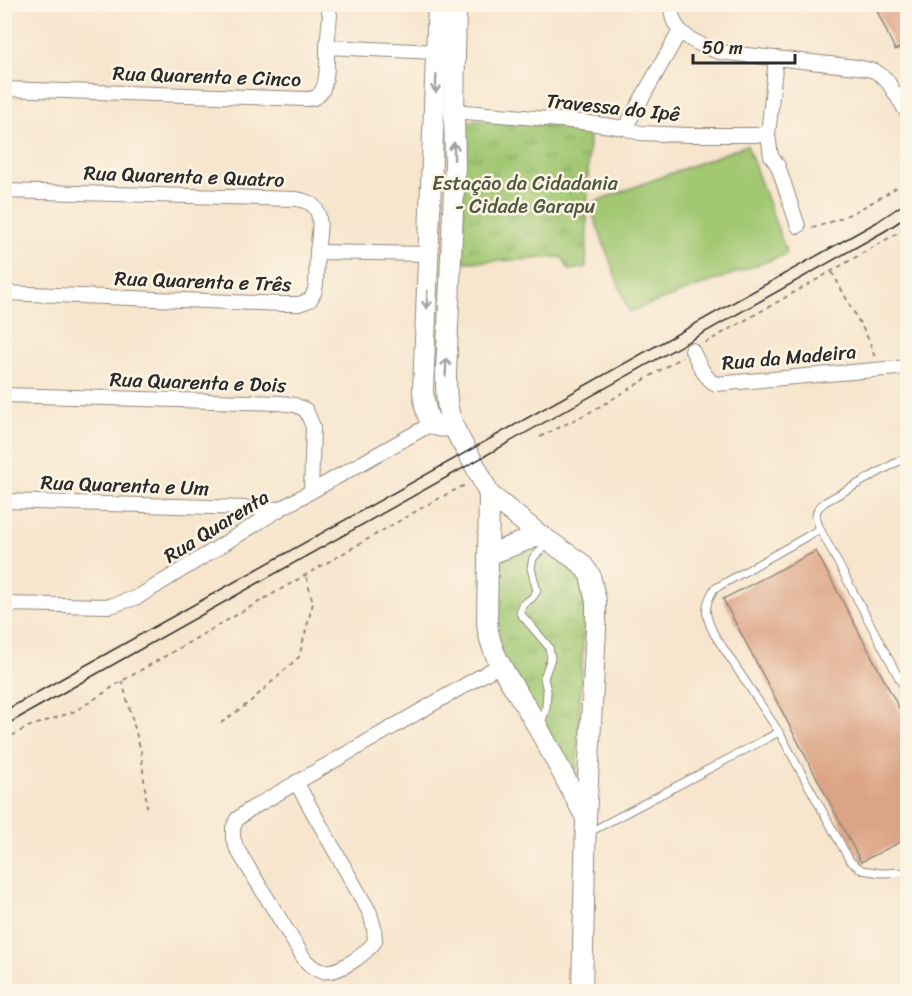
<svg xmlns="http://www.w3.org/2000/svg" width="912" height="996" font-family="Sriracha,sans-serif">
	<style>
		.grass { fill: #a2c873; stroke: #667a4f; stroke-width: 1.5 }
		.park { fill: url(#park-tufts); stroke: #667a4f; stroke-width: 1.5 }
		.building { fill: #dca486 }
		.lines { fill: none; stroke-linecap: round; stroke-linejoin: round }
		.service-casing { stroke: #91887c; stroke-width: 9 }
		.minor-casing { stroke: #91887c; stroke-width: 16 }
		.secondary-casing { stroke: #91887c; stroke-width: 22 }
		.path { stroke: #91887c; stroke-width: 2; stroke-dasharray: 4.5 4.5; stroke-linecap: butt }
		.service { stroke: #fff; stroke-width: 7 }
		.minor { stroke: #fff; stroke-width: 14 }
		.secondary { stroke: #fff; stroke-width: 20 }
		.tram { stroke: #2b2b2b; stroke-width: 1.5 }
		.oneway { stroke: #a0a0a0 }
		.labels { text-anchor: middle; stroke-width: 5; stroke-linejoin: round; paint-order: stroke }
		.street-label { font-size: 20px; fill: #2b2b2b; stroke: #fcf5e5 }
		.park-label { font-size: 20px; fill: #4f5a41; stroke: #fcf5e5 }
	</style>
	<defs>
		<pattern id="park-tufts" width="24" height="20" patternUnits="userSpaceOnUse" patternTransform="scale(1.5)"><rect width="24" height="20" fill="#a2c873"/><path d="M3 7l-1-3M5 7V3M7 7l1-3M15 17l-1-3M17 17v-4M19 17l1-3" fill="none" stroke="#84a35f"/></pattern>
	</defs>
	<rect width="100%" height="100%" fill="#fcf5e5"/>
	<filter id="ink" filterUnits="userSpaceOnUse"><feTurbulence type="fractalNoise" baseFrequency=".0167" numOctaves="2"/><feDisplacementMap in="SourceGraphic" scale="12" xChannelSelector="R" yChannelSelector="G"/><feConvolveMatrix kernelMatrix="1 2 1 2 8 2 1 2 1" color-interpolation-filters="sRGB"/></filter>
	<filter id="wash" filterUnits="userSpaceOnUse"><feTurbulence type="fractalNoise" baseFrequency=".008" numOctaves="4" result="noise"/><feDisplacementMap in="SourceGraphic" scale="24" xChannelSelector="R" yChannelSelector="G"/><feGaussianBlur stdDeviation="1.35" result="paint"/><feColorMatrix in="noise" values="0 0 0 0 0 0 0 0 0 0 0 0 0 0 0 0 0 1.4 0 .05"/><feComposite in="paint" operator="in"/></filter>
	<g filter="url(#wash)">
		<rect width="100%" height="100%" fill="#f7e5cd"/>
		<!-- grass -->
		<polygon class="grass" points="747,145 787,254 629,312 589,204"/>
		<!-- park -->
		<g class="park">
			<polygon points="463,120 576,127 589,133 586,267 569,270 562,257 498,261 463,262"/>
			<path d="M535,546C569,554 582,574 585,607L576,782L497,653L493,566L504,552Z"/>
		</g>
		<g id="blocks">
			<!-- building -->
			<g class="building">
				<polygon points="874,4 908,4 908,44 895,50"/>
				<polygon points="816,551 908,725 908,838 861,862 723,599"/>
			</g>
		</g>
	</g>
	<g filter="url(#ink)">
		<use href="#blocks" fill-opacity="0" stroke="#91887c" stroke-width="1.5"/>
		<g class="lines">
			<!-- service casing -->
			<g class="service-casing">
				<g id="service">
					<path d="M908,456L825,502C813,511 815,516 820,529L908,695"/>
					<path d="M820,529L714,589C703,607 705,616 714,634L779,732L850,861L862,870L881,873L908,872"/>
					<polyline points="541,724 546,708 547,691 544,678 551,658 549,647 520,613 522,605 532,598 537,591 531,568 533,558 548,543"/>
					<polyline points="588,833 779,732"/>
				</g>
			</g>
			<!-- minor casing -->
			<g class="minor-casing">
				<g id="minor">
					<polyline points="327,4 330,15 327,47"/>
					<path d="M672,4C668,33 697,44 719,52L857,67L875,71L886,79L908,114"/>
					<polyline points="776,58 768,135 771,156 778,166 798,226"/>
					<path d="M4,89L306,99C308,99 314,98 316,97C329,90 327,60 327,47L437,52"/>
					<polyline points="454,111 582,122 625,128 640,133 688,135 768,135"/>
					<polyline points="625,128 680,31"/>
					<path d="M4,191L297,199C301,200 307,201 311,204C325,213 318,238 317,252"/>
					<polyline points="4,293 282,304 299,304 310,300 314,293 316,285 317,252 429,254"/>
					<path d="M692,350C698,361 704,379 716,384L908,367"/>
					<polyline points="4,395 280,403 295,405 306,410 313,427 311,491"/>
					<polyline points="4,501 280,509"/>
					<polyline points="4,604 110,606 138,597 280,509 433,423"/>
					<path d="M296,782L370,913L374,928L375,941C366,954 338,975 321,971C315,970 310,965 305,960L237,849L233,838V828L237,819L249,810L500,665"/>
				</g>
			</g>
			<!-- secondary casing -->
			<g class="secondary-casing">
				<g id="secondary">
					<path d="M438,4L423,391C425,410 427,433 452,425"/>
					<path d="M456,4L454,111L455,165L446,374C446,389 446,403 450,417C455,434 466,449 474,464C480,474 484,484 489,494L487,623C490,658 514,685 531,715C550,749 568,784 586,818"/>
					<polyline points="489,494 540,535 581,563 590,575 596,602 596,629 586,818 582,992"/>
					<polyline points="488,555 540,535"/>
				</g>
			</g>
			<!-- path -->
			<g class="path">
				<path d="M812,228C851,217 875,201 908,180"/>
				<polyline points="832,272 869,340 875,358"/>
				<polyline points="705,343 832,271 908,227"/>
				<polyline points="540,437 596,409 682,357"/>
				<polyline points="122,681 141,751 147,807"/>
				<polyline points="221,723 250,702 299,657 313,603 306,576"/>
				<polyline points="4,740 28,727 73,712 90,702 122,681 432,502 465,485"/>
			</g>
			<!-- service -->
			<use href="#service" class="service"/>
			<!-- minor -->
			<use href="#minor" class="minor"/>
			<!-- secondary -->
			<use href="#secondary" class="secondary"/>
			<!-- tram -->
			<g class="tram">
				<polyline points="4,711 877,222 908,201"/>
				<polyline points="4,726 885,231 908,216"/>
			</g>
		</g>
		<!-- one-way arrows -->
		<defs><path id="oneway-shaft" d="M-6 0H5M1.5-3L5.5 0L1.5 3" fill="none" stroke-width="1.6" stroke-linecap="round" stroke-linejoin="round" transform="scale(1.5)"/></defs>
		<g class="oneway">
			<use href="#oneway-shaft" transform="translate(436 84) rotate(92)"/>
			<use href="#oneway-shaft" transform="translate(454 151) rotate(-91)"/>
			<use href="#oneway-shaft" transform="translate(427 300) rotate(92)"/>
			<use href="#oneway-shaft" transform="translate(446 367) rotate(-88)"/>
		</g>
	</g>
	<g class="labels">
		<!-- street labels -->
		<g class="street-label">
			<text transform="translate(207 76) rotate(2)" y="7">Rua Quarenta e Cinco</text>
			<text transform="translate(613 107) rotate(6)" y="7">Travessa do Ipê</text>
			<text transform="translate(184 176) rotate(2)" y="7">Rua Quarenta e Quatro</text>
			<text transform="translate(203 281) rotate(2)" y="7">Rua Quarenta e Três</text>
			<text transform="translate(789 357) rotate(-5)" y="7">Rua da Madeira</text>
			<text transform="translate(198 382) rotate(2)" y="7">Rua Quarenta e Dois</text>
			<text transform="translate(125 485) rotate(2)" y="7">Rua Quarenta e Um</text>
			<text transform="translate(216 526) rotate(-32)" y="7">Rua Quarenta</text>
		</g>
		<!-- park labels -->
		<g class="park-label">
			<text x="525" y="190">Estação da Cidadania<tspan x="525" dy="23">- Cidade Garapu</tspan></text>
		</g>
	</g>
	<!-- margin -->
	<rect width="912" height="996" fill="none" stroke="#fcf5e5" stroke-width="24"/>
	<!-- scale -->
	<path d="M693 54v9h102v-9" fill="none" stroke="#2b2b2b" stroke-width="3"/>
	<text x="702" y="54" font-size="18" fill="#2b2b2b" stroke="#fcf5e5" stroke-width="4.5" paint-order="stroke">50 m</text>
</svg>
